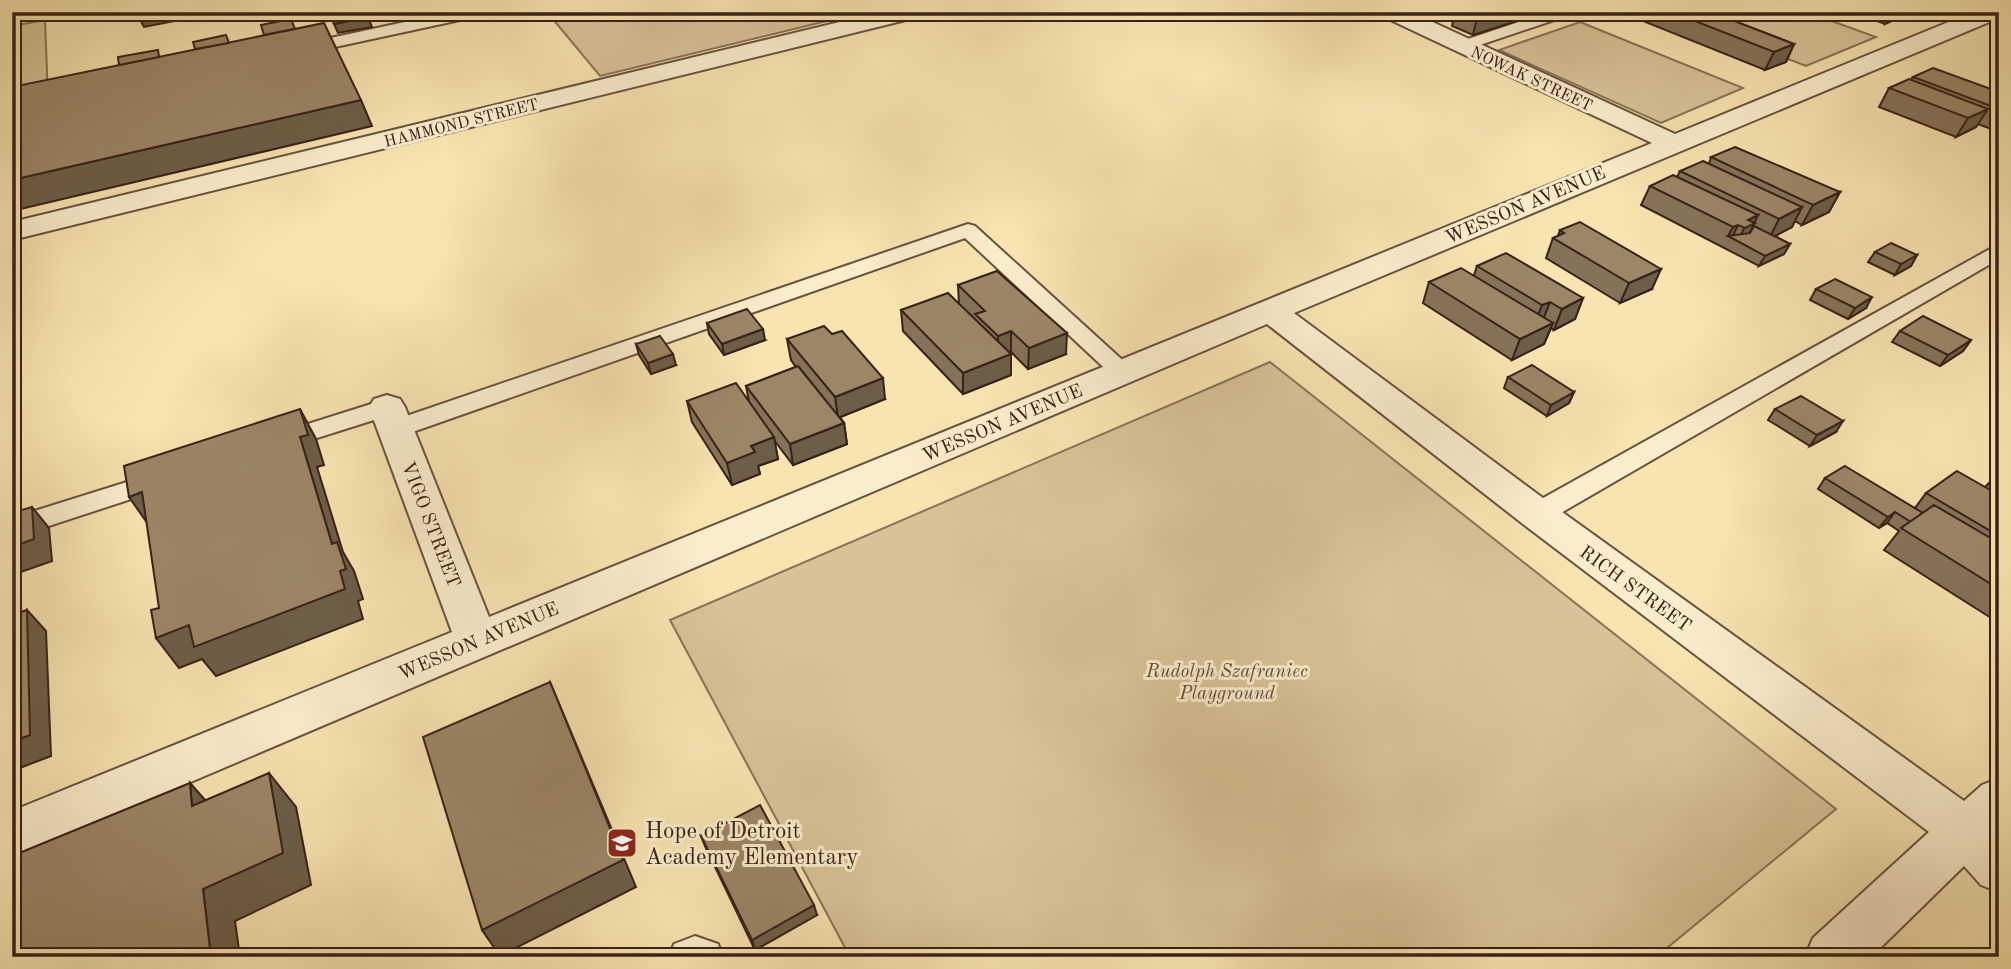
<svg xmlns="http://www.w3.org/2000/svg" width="2011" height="969" font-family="'Old Standard TT',serif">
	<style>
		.green { fill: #d7c397; stroke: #887256; stroke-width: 2 }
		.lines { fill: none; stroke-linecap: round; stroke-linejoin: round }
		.lane-casing { stroke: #68523d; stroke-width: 4 }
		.street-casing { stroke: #68523d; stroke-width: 4 }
		.lane { fill: #faedcc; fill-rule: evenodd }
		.street { fill: #faedcc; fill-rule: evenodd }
		.wall { fill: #857359; stroke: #382116; stroke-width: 2 }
		.shaded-wall { fill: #6c5e48; stroke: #382116; stroke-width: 2 }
		.building { fill: #9b8667; stroke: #382116; stroke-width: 2 }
		.labels { text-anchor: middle; stroke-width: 6; stroke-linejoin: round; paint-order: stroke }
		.far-street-label { font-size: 16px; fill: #382116; stroke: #faedcc }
		.street-label { font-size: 19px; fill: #382116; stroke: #faedcc }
		.park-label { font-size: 19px; font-style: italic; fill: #604a36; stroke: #faedcc }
		.near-poi-label { font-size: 23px; fill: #382116; stroke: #faedcc; text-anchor: start }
	</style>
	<rect width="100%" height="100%" fill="#f7e4b1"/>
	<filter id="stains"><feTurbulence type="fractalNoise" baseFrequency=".00286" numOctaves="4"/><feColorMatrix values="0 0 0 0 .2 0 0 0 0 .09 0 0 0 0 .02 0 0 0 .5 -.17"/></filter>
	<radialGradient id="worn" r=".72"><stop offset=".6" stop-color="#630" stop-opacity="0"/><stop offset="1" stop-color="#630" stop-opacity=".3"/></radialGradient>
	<!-- green -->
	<g class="green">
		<polygon points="547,12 864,12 600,76"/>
		<polygon points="1667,12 1807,12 1876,37 1806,66"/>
		<polygon points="45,20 48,97 12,104 12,26"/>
		<polygon points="1580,22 1743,88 1661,123 1499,50"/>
		<polygon points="1270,362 1836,809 1656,957 850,957 670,620"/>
	</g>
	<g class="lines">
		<!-- lane casing -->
		<g class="lane-casing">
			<g id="lane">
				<polygon points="451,12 481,12 474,17 298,55 290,50 298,45"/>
				<polygon points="1548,12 1571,12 1569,15 1468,49 1456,49 1454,46 1456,43"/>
				<polygon points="968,224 975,226 1130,367 1134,372 1130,377 1122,379 1114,377 965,238 404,435 395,437 386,435 383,429 386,423"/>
				<polygon points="1999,244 1999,259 1547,521 1537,524 1527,521 1524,514 1527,507"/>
				<polygon points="387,399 396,401 399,407 396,413 279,450 270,448 266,442 270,436"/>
				<polygon points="162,471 171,474 175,480 171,486 12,538 12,518"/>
				<polygon points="695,936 718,944 723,957 669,957 674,944"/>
			</g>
		</g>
		<!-- street casing -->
		<g class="street-casing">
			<g id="street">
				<polygon points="881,12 921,12 918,17 12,240 12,222"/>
				<polygon points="1381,12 1411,12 1675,134 1973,12 1999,12 1999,18 1294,313 1551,504 1964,801 1982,785 1999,778 1999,892 1981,885 1964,866 1871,957 1805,957 1813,938 1929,832 1523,524 1267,324 12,858 12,811 452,632 369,407 374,399 387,395 400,399 405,407 489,617 1652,143 1384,17"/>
			</g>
		</g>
		<!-- lane -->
		<use href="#lane" class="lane"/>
		<!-- street -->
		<use href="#street" class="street"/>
	</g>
	<!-- wall -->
	<g class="wall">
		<polygon points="1455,12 1525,12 1523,19 1473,35 1452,26"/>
		<polygon points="1647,12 1711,12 1794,44 1786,62 1765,70 1643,21"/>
		<polygon points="1853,12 1905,12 1903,16 1885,24"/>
		<polygon points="1913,77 1999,92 1999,132 1978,124 1976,127 1956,137 1879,107 1889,88 1911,80"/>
		<polygon points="1711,157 1840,192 1829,212 1802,225 1795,221 1792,227 1775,236 1790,244 1784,254 1759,266 1641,205 1650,186 1677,177 1680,171 1709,164"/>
		<polygon points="1560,230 1652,289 1620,303 1546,258 1553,238 1558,236"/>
		<polygon points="1875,252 1917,255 1911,266 1895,275 1868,262"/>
		<polygon points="1477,266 1583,298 1575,319 1554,330 1551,328 1544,344 1512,360 1423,303 1429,282 1474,275"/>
		<polygon points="958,285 1066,354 1028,369 1011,352 1010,352 1011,354 1011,375 963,394 903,331 901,310 959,304"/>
		<polygon points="1816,289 1866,308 1848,319 1810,300"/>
		<polygon points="707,323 765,340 724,355 709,334"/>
		<polygon points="1900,331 1971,340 1963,351 1940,366 1892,342"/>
		<polygon points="787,339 885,399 840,417 844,423 847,444 793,465 774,440 778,459 758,466 760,474 732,485 692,422 687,401 749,402 746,386 796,367 791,360"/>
		<polygon points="636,344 676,365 651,374 639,355"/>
		<polygon points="1508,377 1574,392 1569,403 1547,416 1504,388"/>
		<polygon points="1775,409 1836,432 1810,446 1768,420"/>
		<polygon points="1999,475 1999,623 1884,550 1899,531 1887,523 1879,528 1818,489 1825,478 1915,508 1926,493 1985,487 1989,483"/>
		<polygon points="701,836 817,915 755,950 705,846"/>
	</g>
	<!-- shaded-wall -->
	<g class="shaded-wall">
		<polygon points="136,12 179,12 180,20 144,27"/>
		<polygon points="213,12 227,12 214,15"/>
		<polygon points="1494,12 1525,12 1523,19 1473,35 1477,18"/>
		<polygon points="1891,12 1905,12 1903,16 1885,24"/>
		<polygon points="368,17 372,27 338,33 334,24"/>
		<polygon points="1794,44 1786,62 1765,70 1774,52"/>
		<polygon points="361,100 372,126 12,211 12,180"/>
		<polygon points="1988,109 1976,127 1956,137 1968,118"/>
		<polygon points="1840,192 1829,212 1802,225 1813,205"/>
		<polygon points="1802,207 1792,227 1769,239 1779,219"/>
		<polygon points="1758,215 1745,244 1738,241 1748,220"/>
		<polygon points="1738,225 1732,238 1728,236 1733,227"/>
		<polygon points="1790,244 1784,254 1759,266 1765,256"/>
		<polygon points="1917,255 1911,266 1895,275 1901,264"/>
		<polygon points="1661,269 1652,289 1620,303 1629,283"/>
		<polygon points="1872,297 1866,308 1848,319 1855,308"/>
		<polygon points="1583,298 1575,319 1554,330 1562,309"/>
		<polygon points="1550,302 1542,322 1534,326 1542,305"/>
		<polygon points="1553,323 1544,344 1512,360 1520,339"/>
		<polygon points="763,329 765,340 724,355 722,344"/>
		<polygon points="1011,331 1011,352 998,357 998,336"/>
		<polygon points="1067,333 1066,354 1028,369 1029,348"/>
		<polygon points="1971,340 1963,351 1940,366 1948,355"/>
		<polygon points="673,354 676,365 651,374 648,363"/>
		<polygon points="1011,354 1011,375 963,394 963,373"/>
		<polygon points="883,378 885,399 838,418 835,397"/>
		<polygon points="1574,392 1569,403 1547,416 1551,405"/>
		<polygon points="300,409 316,439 324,465 317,467 343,552 354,571 363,599 358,601 363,619 216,676 202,659 179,668 156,638 332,544 300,437"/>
		<polygon points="1843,421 1836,432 1810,446 1817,435"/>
		<polygon points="844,423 847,444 793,465 790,444"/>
		<polygon points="774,437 778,459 758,466 760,474 732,485 727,463 751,446"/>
		<polygon points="142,492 150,527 129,497"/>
		<polygon points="32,507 49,528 52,561 12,575 12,547"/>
		<polygon points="1895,512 1887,523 1879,528 1888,517"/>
		<polygon points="27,610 46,631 51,756 12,771 12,742"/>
		<polygon points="550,682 636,887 500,956 482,930"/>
		<polygon points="269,773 296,807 311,885 235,921 240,957 211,957 203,889"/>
		<polygon points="190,783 220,817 192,806"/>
		<polygon points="814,905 817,915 755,950 752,940"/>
	</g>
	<!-- building -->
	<g class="building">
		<polygon points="333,12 366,12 368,17 334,24 329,13"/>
		<polygon points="1465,12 1494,12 1477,18"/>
		<polygon points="1672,12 1711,12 1794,44 1774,52"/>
		<polygon points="291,19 295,29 264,35 261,25"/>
		<polygon points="324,23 361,100 12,180 12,87"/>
		<polygon points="226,35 229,43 195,49 193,42"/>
		<polygon points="158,50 159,57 119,65 118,57"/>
		<polygon points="1933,68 1999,92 1999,109 1913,77"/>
		<polygon points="1909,79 1988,109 1968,118 1889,88"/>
		<polygon points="1735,147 1840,192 1813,205 1711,157"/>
		<polygon points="1703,161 1802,207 1779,219 1680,171"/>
		<polygon points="1673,175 1758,215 1748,220 1755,223 1745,228 1738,225 1733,227 1650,186"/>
		<polygon points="1580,222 1661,269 1629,283 1553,238 1564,233 1560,230"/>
		<polygon points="1754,226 1790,244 1765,256 1728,236 1750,233"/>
		<polygon points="1891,243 1917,255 1901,264 1875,252"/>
		<polygon points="1506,253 1583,298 1562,309 1550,302 1542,305 1477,266"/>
		<polygon points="1461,268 1553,323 1520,339 1429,282"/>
		<polygon points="997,271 1067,333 1029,348 1011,331 998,336 975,314 985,311 958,285"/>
		<polygon points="1835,279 1872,297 1855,308 1816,289"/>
		<polygon points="948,293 1011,354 963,373 901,310"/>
		<polygon points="747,309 763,329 722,344 707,323"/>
		<polygon points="1923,316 1971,340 1948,355 1900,331"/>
		<polygon points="824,326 832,334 842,331 883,378 835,397 787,339"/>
		<polygon points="660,336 673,354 648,363 636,344"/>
		<polygon points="1532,365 1574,392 1551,405 1508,377"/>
		<polygon points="798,366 844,423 790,444 746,386"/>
		<polygon points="736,383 774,437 751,446 755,452 727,463 687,401"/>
		<polygon points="1801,396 1843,421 1817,435 1775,409"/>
		<polygon points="300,409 308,435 300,437 332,544 337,542 346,569 340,571 345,589 194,647 189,625 156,638 151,610 159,608 142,492 129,497 124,466"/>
		<polygon points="1845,466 1923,513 1911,522 1895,512 1888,517 1825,478"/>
		<polygon points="1957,471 1999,495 1999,536 1926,493"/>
		<polygon points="1999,475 1999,488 1989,483"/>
		<polygon points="1934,505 1999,543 1999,589 1901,528"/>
		<polygon points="32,507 34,539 12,547 12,513"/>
		<polygon points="27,610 30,735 12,742 12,615"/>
		<polygon points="550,682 623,860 482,930 423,737"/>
		<polygon points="269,773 283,853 203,889 211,957 12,957 12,856 190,783 192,806"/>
		<polygon points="760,805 814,905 752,940 701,836"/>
	</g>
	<!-- icons -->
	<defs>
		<g id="school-square" transform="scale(1.575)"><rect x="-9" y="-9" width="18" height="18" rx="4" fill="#8f2418" stroke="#faedcc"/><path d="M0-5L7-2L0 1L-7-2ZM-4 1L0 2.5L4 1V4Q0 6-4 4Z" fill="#fff"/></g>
	</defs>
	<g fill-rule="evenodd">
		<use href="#school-square" x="622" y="843"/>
	</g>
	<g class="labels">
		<!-- far-street labels -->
		<g class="far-street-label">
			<text transform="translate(1532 78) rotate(25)" y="6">NOWAK STREET</text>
			<text transform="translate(461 122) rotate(-14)" y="6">HAMMOND STREET</text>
		</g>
		<!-- street labels -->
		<g class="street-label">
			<text transform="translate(1525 204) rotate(-23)" y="7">WESSON AVENUE</text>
			<text transform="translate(1002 422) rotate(-23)" y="7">WESSON AVENUE</text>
			<text transform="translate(432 524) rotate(69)" y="7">VIGO STREET</text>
			<text transform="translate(1636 588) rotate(36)" y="7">RICH STREET</text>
			<text transform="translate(478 640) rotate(-23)" y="7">WESSON AVENUE</text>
		</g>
		<!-- park labels -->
		<g class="park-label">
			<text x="1227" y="677">Rudolph Szafraniec<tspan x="1227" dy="22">Playground</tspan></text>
		</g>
		<!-- near-poi labels -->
		<g class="near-poi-label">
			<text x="645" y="838">Hope of Detroit<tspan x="645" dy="26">Academy Elementary</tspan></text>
		</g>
	</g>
	<!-- margin -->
	<rect width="2011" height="969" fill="none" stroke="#f7e4b1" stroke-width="42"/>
	<rect x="14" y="14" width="1983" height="941" fill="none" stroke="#382116" stroke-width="3.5"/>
	<rect x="21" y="21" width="1969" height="927" fill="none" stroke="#382116" stroke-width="2"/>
	<rect width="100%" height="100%" filter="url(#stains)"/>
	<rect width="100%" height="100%" fill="url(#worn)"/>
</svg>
